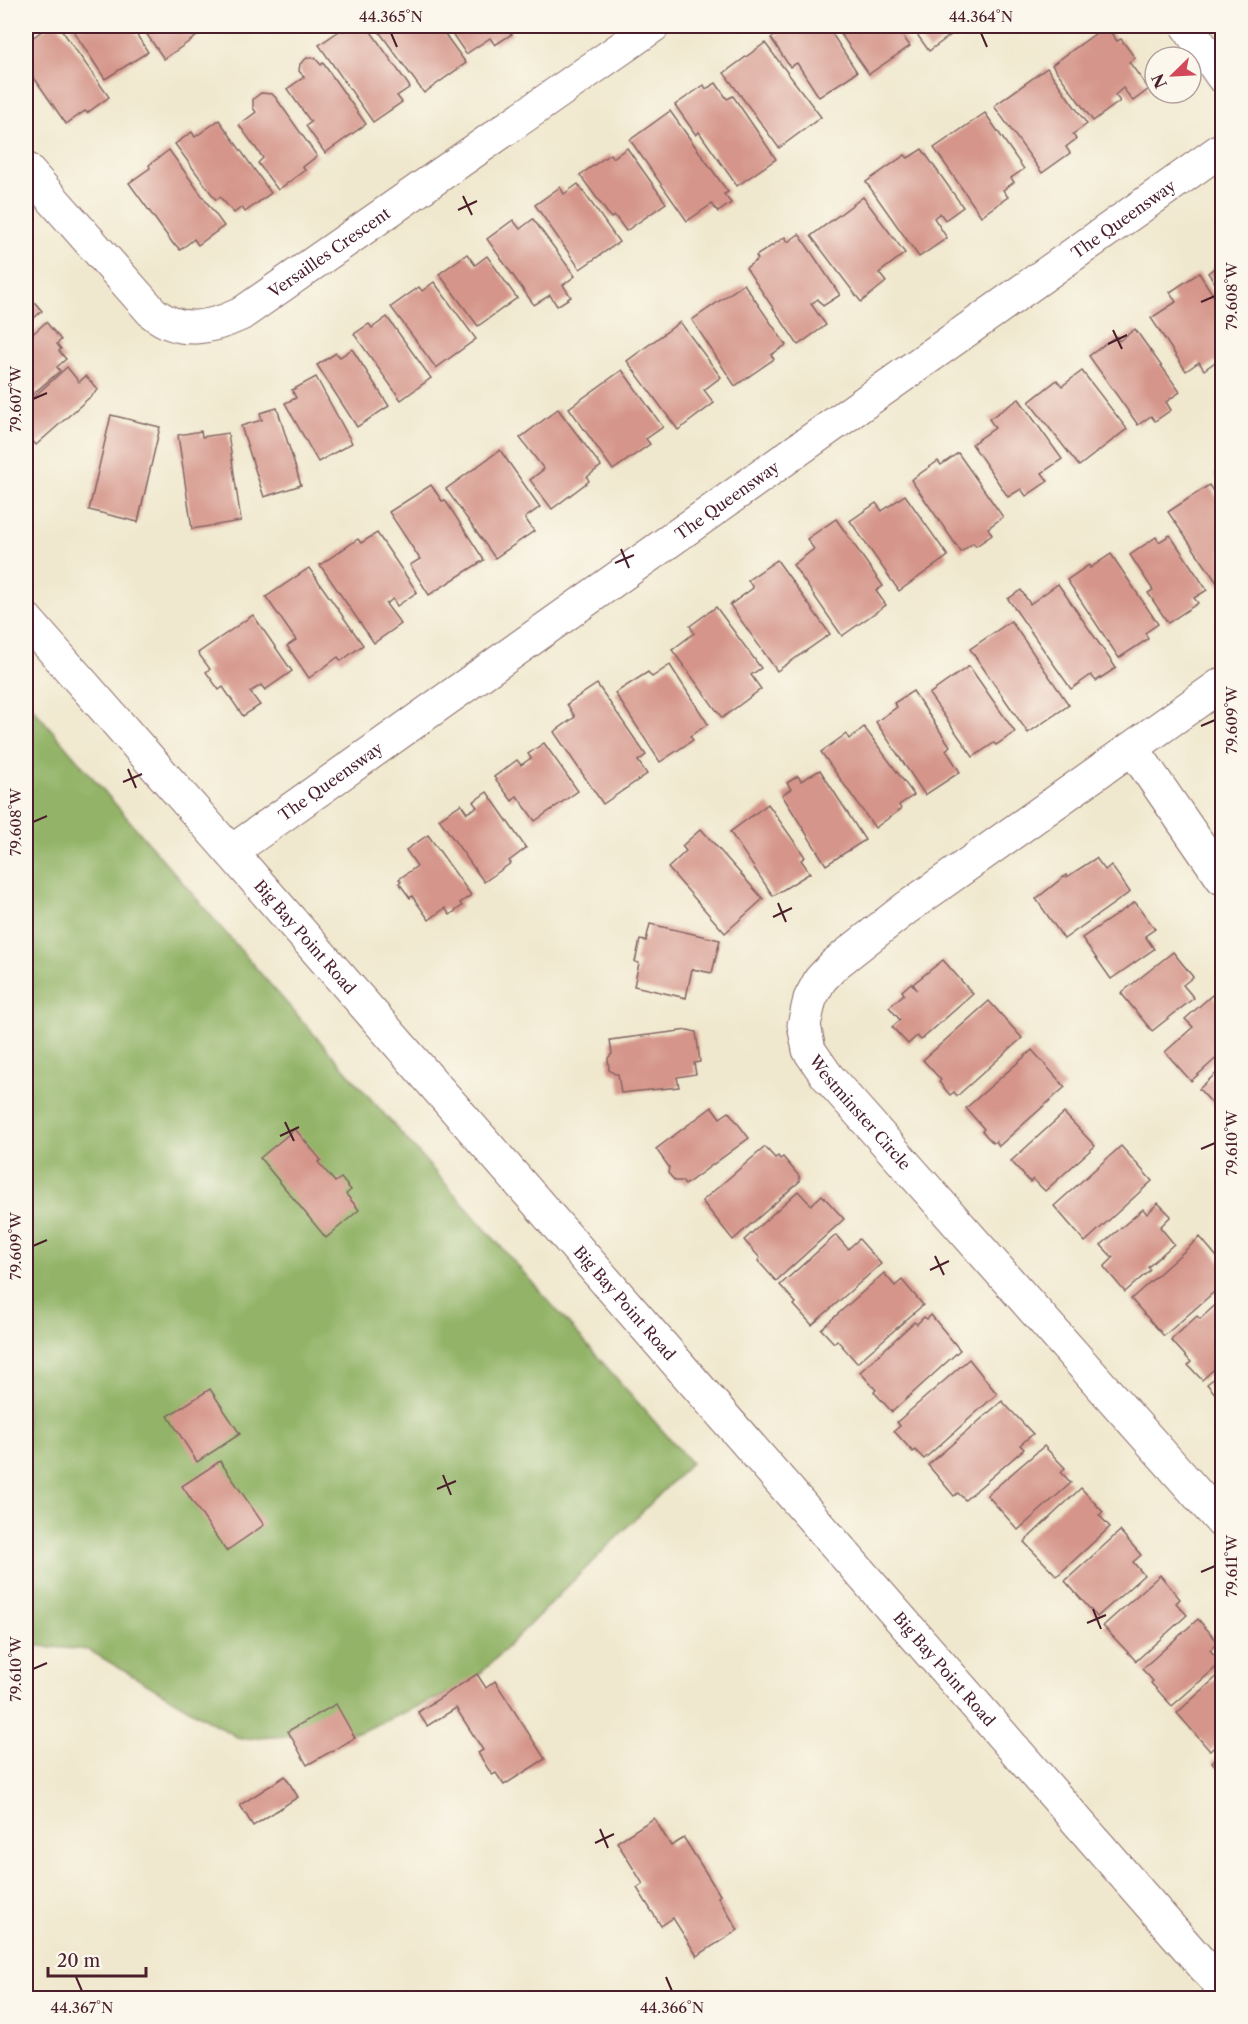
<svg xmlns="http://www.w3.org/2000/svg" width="1248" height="2024" font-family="'Libre Caslon Text',serif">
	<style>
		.forest { fill: #93b467; stroke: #6e6a49; stroke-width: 1.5 }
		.building { fill: #d5958a }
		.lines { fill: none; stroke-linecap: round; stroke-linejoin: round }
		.minor-casing { stroke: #846564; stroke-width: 35 }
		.major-casing { stroke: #846564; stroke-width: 35 }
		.minor { stroke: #fff; stroke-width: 33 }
		.major { stroke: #fff; stroke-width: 33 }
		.ticks { fill: none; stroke: #4a1f2b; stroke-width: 2 }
		.labels { text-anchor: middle; stroke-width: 4.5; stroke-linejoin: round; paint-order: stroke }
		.street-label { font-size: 16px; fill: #4a1f2b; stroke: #fbf7ec }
		.neatline { fill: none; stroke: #4a1f2b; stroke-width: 2 }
		.ticks-label { font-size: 15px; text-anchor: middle; fill: #4a1f2b }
	</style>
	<rect width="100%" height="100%" fill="#fbf7ec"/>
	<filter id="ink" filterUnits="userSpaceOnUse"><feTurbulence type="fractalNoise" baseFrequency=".0167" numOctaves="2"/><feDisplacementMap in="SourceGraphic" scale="12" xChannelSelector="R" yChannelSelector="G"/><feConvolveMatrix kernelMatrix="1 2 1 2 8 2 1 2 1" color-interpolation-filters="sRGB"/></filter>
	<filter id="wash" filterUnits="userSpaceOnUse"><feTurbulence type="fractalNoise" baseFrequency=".008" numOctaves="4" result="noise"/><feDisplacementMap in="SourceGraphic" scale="24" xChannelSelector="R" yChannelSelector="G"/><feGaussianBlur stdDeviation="1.35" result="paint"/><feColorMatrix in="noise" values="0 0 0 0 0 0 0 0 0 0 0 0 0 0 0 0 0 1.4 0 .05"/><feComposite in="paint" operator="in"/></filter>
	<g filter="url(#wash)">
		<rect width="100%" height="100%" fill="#f0e8ce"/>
		<!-- forest -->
		<polygon class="forest" points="26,700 261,974 691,1463 471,1683 360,1732 240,1739 89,1650 26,1645"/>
		<g id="blocks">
			<!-- building -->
			<g class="building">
				<polygon points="49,26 59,26 109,97 87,113 85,111 66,124 26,66 26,50 31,46 28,41"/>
				<polygon points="70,26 131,26 148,52 105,79"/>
				<polygon points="141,26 204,26 207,29 164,59"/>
				<polygon points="352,26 367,26 410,87 397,96 402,102 373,122 319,45 342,29 344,31"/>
				<polygon points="375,26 439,26 466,63 424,93"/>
				<polygon points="447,26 506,26 512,34 495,45 490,38 466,54"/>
				<polygon points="791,26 827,26 857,72 819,97 797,63 790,67 771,38"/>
				<polygon points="835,26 896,26 910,46 869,74"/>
				<polygon points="911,26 963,26 929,51"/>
				<polygon points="1106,26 1117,41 1121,39 1135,58 1129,62 1149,89 1133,101 1123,88 1115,95 1120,101 1093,121 1052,65"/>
				<polygon points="765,43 821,117 779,148 724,73"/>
				<polygon points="307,58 315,58 321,65 323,63 366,124 325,153 306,126 311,122 287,89 304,77 299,71 300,64"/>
				<polygon points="1047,68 1087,124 1073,134 1076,139 1066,147 1070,153 1042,173 994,106"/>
				<polygon points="716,83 727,99 733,96 776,159 737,186 699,132 696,135 675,105 704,85 706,89"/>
				<polygon points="261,93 272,94 276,98 317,156 303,167 305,170 278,190 258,163 263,158 239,125 256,112 253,108 253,99"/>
				<polygon points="670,111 728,192 724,194 731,203 718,212 712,204 687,221 630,140"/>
				<polygon points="985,113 1024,169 1011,178 1014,182 1003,190 1008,197 981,216 934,148"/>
				<polygon points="219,120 271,193 245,212 242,207 234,213 220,197 216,200 175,144 192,132 195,137"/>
				<polygon points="627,148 666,203 626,231 615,216 611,218 580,175 610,154 613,158"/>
				<polygon points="922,149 963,207 945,220 940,213 934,218 947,238 919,257 866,182 905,155 908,158"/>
				<polygon points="169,150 224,226 198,245 194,239 180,250 175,244 174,245 129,183 150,168 149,165"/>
				<polygon points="578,184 619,242 580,269 535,205 560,187 564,194"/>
				<polygon points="863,197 905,253 879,273 886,282 861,302 811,236"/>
				<polygon points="533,219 575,276 563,285 571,297 557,306 550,295 534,305 487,239 513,220 520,229"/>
				<polygon points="799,234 840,295 823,306 818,299 811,304 826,325 798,345 746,268 758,259 756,256 785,237 788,242"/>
				<polygon points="467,254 475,265 487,256 517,298 478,326 439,274"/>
				<polygon points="1222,262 1222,293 1208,273"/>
				<polygon points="1199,273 1222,309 1222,345 1220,347 1222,351 1222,357 1204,370 1199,362 1186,371 1151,318 1176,302 1170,292"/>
				<polygon points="434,282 476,339 436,368 391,307 419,287 422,291"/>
				<polygon points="744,284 786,345 771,355 774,359 735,386 692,320"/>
				<polygon points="30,297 42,311 26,325 26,301"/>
				<polygon points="387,317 431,378 401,400 354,334 369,324 372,328"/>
				<polygon points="46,322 61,340 57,344 61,349 59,351 66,359 57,367 60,371 26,400 26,340"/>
				<polygon points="680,322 721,377 704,390 714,403 678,430 627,361"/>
				<polygon points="1135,329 1180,392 1166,402 1171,410 1155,421 1151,416 1138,425 1089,356 1116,336 1119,341"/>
				<polygon points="352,349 389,406 357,427 317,365 336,353 340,357"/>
				<polygon points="67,367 79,382 86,376 98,390 36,445 26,433 26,404"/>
				<polygon points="622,370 663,427 646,439 650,444 613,470 569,408"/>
				<polygon points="1082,371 1127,429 1079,466 1029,402 1057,380 1062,386"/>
				<polygon points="316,377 352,443 318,462 285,403 296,398 292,390"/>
				<polygon points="1019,399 1062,459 1042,473 1048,481 1026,496 1021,489 1008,497 972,444 995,428 989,419"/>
				<polygon points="277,408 301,485 264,497 241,426 262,420 260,413"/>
				<polygon points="558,409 601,466 587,477 589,481 552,509 530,480 544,469 520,438"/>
				<polygon points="111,415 160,427 138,522 89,510"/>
				<polygon points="201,431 202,437 228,433 241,521 192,529 178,435"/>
				<polygon points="500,450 540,507 525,518 534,531 495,558 446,489"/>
				<polygon points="958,453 1003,517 988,528 992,535 976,546 973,543 961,552 911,480 938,461 941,465"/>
				<polygon points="1222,468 1222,487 1214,474"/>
				<polygon points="431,485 442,501 445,500 484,560 429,595 410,565 420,559 389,512"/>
				<polygon points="1209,485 1222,505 1222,585 1220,587 1168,512"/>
				<polygon points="905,495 948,556 899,591 850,521 876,503 882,511"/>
				<polygon points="836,519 883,586 876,591 886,605 842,636 793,565 814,549 807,539"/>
				<polygon points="377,533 417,592 397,606 393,599 386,604 401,624 374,643 320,565 358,539 361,543"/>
				<polygon points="1170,535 1207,590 1194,598 1198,603 1168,623 1148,593 1153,590 1130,555 1156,537 1159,542"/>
				<polygon points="1111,554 1158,624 1145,633 1148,639 1119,658 1067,580 1089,565 1090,568"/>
				<polygon points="777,560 830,634 777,671 730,605 753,588 748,580"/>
				<polygon points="309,568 363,645 341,661 338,657 309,678 287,646 296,640 266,597"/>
				<polygon points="1058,584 1116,668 1096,681 1091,675 1071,689 1008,599 1021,590 1030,604"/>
				<polygon points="716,607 761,668 751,675 761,689 722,718 672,650 694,633 690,626"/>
				<polygon points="253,615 292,671 265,690 261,685 250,692 260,705 243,716 223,687 219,690 206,672 210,669 198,653"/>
				<polygon points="1011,621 1069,705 1028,733 970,649"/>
				<polygon points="670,665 708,724 690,736 693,740 660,762 615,693 648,672 652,677"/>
				<polygon points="969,666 1015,732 996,745 994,743 973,757 929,694"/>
				<polygon points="597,684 646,755 638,761 647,774 603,804 554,732 575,717 567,704"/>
				<polygon points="913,691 950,746 946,750 960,772 925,795 876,722 897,707 894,703"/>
				<polygon points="864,727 914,795 899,805 901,809 875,828 821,752 846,734 849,739"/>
				<polygon points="544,743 578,791 535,821 517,796 512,801 494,777 517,760 521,765 531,758 528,754"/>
				<polygon points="820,770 865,840 826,865 782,795 791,789 787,783 798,776 801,781"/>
				<polygon points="487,792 526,848 509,861 511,863 484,882 439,819 461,804 467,813 477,807 473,802"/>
				<polygon points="768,804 805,857 801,860 810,873 773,896 730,832"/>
				<polygon points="701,829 763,899 725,933 668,868 686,851 682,846"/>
				<polygon points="428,835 471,895 460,903 462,906 450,915 445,908 429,920 412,896 410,898 399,883 401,881 399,879 417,866 406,850"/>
				<polygon points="1096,858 1105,870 1111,865 1130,892 1064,939 1036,899 1066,875 1067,877"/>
				<polygon points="1135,902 1155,929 1145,936 1154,949 1111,979 1082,938"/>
				<polygon points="650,924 720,940 712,973 692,969 686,998 634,986 639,963 635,962 640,940 646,941"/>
				<polygon points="1173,952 1193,977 1183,985 1194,998 1152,1031 1121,993"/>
				<polygon points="943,960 973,994 921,1040 917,1036 908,1044 892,1027 900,1020 889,1007 904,994 902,991 911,983 917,990 913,984"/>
				<polygon points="1212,995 1222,1008 1222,1053 1191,1081 1165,1052 1193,1027 1185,1019"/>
				<polygon points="989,1001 1022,1038 957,1096 954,1092 950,1095 939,1082 941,1080 923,1060"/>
				<polygon points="688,1030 696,1032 700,1062 694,1063 696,1074 677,1077 679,1087 621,1093 618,1074 615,1074 609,1070 608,1058 612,1054 610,1040"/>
				<polygon points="1032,1050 1065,1087 999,1146 996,1141 993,1143 982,1131 984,1129 966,1108"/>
				<polygon points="1222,1068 1222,1114 1199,1089"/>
				<polygon points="712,1107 720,1118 729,1112 749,1138 685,1185 682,1181 675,1181 668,1173 669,1167 656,1149"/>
				<polygon points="1064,1113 1095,1146 1045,1191 1033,1179 1030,1182 1011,1161"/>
				<polygon points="295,1129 321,1160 318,1162 335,1182 341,1178 351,1190 346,1194 359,1210 326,1238 260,1158"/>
				<polygon points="1121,1146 1152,1181 1085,1242 1054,1206"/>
				<polygon points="765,1147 775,1158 778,1156 780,1159 783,1157 799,1176 800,1181 733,1240 702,1201"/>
				<polygon points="798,1191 811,1205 822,1195 844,1219 776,1281 758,1261 760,1258 744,1240"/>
				<polygon points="1158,1203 1171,1216 1160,1227 1174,1244 1148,1267 1150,1270 1125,1292 1104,1267 1113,1258 1101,1245 1143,1209 1147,1214"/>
				<polygon points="836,1235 848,1249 859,1239 881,1264 812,1325 794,1305 796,1303 780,1285"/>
				<polygon points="1200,1237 1222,1263 1222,1285 1164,1336 1131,1299"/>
				<polygon points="884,1273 895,1286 902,1280 923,1305 857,1363 837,1340 834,1343 821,1329"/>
				<polygon points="1222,1299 1222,1362 1202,1380 1188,1365 1191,1362 1171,1340 1197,1316 1200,1319"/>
				<polygon points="931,1315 960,1350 892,1412 874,1392 876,1390 860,1372 914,1322 917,1324 924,1317 927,1319"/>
				<polygon points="969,1359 997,1394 924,1459 915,1450 913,1452 894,1431 900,1426 897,1422"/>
				<polygon points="1222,1372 1222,1402 1207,1384"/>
				<polygon points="210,1389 240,1434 197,1462 168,1416"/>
				<polygon points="1002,1401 1033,1434 1020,1445 1024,1449 965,1500 958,1493 954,1496 928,1465"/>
				<polygon points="1044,1446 1065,1468 1061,1472 1071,1483 1018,1530 987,1495"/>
				<polygon points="220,1461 264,1525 226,1551 182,1486"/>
				<polygon points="1081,1488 1103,1512 1099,1515 1110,1527 1057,1576 1024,1542"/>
				<polygon points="1120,1531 1141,1555 1133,1562 1144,1575 1097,1617 1065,1581"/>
				<polygon points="1160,1575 1180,1599 1176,1603 1187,1615 1136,1661 1103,1626"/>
				<polygon points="1198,1619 1218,1642 1210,1650 1221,1663 1172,1706 1151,1683 1153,1681 1142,1669"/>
				<polygon points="1222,1672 1222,1740 1210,1751 1177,1713"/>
				<polygon points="477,1674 486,1688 495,1681 545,1759 504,1785 496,1773 492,1775 478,1753 483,1750 456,1708 427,1726 418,1712"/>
				<polygon points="336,1704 355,1738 307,1765 288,1731"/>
				<polygon points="1222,1752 1222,1773 1212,1762"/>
				<polygon points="285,1776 298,1797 253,1826 240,1805"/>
				<polygon points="654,1818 671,1846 684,1838 720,1895 718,1897 738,1930 697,1956 673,1918 661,1926 637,1888 643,1884 617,1842"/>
			</g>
		</g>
	</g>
	<g filter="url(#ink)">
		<use href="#blocks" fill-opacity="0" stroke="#846564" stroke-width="1.5"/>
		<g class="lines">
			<!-- minor casing -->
			<g class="minor-casing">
				<g id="minor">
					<polyline points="1187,26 1222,76"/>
					<path id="s1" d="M26,169L153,313C181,335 211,328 241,314L653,26"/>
					<path id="s2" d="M1222,684L905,909L835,964L820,980L810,999L804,1025L809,1050L827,1076L1222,1522"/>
					<polyline points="1133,749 1222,878"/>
					<path id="s3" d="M231,852L1222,149"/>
				</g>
			</g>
			<!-- major casing -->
			<g class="major-casing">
				<g id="major">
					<path id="s4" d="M26,619L231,852L1222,1987"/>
				</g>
			</g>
			<!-- minor -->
			<use href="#minor" class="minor"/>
			<!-- major -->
			<use href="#major" class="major"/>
		</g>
	</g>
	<!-- ticks -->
	<path class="ticks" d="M391,33L397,47M981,33L987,47M463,196L472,215M458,210L477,201M1201,302L1215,296M1113,330L1122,349M1108,344L1127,335M33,399L47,393M621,549L629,568M615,563L634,555M1201,726L1215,720M128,769L136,788M123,782L142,774M33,822L47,816M778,903L786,922M773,917L792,908M285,1122L294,1141M280,1136L299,1127M1201,1149L1215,1143M33,1246L47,1240M935,1256L944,1275M930,1270L949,1261M443,1475L451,1495M437,1489L456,1481M1201,1572L1215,1566M1093,1609L1101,1629M1087,1623L1106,1615M33,1669L47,1663M600,1829L608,1848M595,1843L614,1834M76,1977L82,1991M666,1977L672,1991"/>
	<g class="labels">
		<!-- street labels -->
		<g class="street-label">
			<text dy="6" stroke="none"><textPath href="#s3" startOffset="1094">The Queensway</textPath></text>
			<text dy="6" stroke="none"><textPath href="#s1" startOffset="393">Versailles Crescent</textPath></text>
			<text dy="6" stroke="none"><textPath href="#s3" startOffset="608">The Queensway</textPath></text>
			<text dy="6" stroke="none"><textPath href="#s3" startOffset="122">The Queensway</textPath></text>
			<text dy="6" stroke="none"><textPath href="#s4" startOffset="423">Big Bay Point Road</textPath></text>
			<text dy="6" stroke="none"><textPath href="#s2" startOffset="654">Westminster Circle</textPath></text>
			<text dy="6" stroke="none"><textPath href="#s4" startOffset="909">Big Bay Point Road</textPath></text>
			<text dy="6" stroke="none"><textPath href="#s4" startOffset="1395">Big Bay Point Road</textPath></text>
		</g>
	</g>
	<!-- margin -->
	<rect width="1248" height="2024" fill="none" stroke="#fbf7ec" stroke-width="66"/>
	<!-- north arrow -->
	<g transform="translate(1173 75) rotate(246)"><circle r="28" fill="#fbf7ec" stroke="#b4a19f" stroke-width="1.5"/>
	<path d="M0-4.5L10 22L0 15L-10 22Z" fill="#d1495b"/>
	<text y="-9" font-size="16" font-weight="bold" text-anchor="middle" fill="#4a1f2b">N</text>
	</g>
	<!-- scale -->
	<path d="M48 1967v9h98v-9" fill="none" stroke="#4a1f2b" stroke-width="3"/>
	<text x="57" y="1967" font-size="18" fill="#4a1f2b" stroke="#fbf7ec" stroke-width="4.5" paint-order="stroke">20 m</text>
	<rect x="33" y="33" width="1182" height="1958" class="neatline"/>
	<g class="ticks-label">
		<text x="391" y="22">44.365°N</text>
		<text x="981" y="22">44.364°N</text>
		<text transform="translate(1232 296) rotate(-90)" y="5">79.608°W</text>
		<text transform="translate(16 399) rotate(-90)" y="5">79.607°W</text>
		<text transform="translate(1232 720) rotate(-90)" y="5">79.609°W</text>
		<text transform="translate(16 822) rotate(-90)" y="5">79.608°W</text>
		<text transform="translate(1232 1143) rotate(-90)" y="5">79.610°W</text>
		<text transform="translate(16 1246) rotate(-90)" y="5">79.609°W</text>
		<text transform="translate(1232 1566) rotate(-90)" y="5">79.611°W</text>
		<text transform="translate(16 1669) rotate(-90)" y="5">79.610°W</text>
		<text x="82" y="2013">44.367°N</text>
		<text x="672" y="2013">44.366°N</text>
	</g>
</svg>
